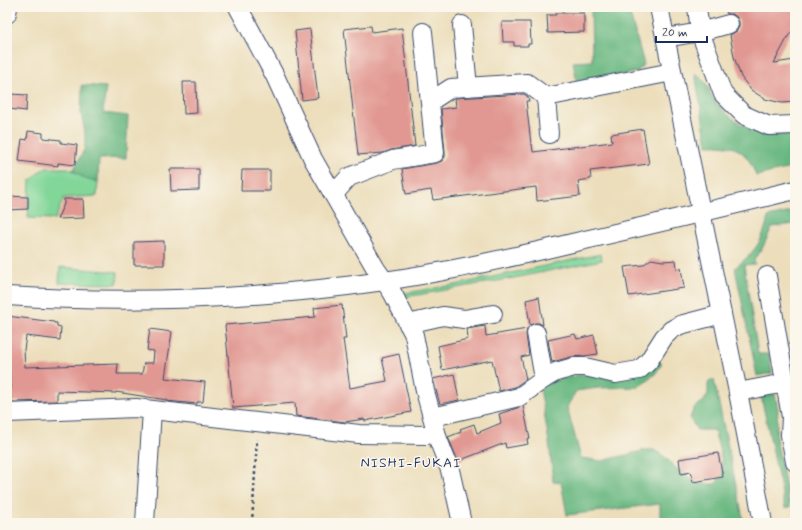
<svg xmlns="http://www.w3.org/2000/svg" width="802" height="530" font-family="Mynerve,sans-serif">
	<style>
		.green { fill: #81d698; stroke: #4e827b }
		.forest { fill: #68b780; stroke: #42736f }
		.building { fill: #e19892 }
		.lines { fill: none; stroke-linecap: round; stroke-linejoin: round }
		.minor-casing { stroke: #3a496c; stroke-width: 20 }
		.path { stroke: #3a496c; stroke-width: 2.5; stroke-dasharray: 3 3; stroke-linecap: butt }
		.minor { stroke: #fff; stroke-width: 18 }
		.labels { text-anchor: middle; stroke-width: 3; stroke-linejoin: round; paint-order: stroke }
		.quarter-label { font-size: 14px; letter-spacing: 1px; fill: #1b2f5e; stroke: #fbf7ec }
	</style>
	<rect width="100%" height="100%" fill="#fbf7ec"/>
	<filter id="ink" filterUnits="userSpaceOnUse"><feTurbulence type="fractalNoise" baseFrequency=".025" numOctaves="2"/><feDisplacementMap in="SourceGraphic" scale="8" xChannelSelector="R" yChannelSelector="G"/><feConvolveMatrix kernelMatrix="1 2 1 2 8 2 1 2 1" color-interpolation-filters="sRGB"/></filter>
	<filter id="wash" filterUnits="userSpaceOnUse"><feTurbulence type="fractalNoise" baseFrequency=".012" numOctaves="4" result="noise"/><feDisplacementMap in="SourceGraphic" scale="16" xChannelSelector="R" yChannelSelector="G"/><feGaussianBlur stdDeviation="0.9" result="paint"/><feColorMatrix in="noise" values="0 0 0 0 0 0 0 0 0 0 0 0 0 0 0 0 0 1.4 0 .05"/><feComposite in="paint" operator="in"/></filter>
	<g filter="url(#wash)">
		<rect width="100%" height="100%" fill="#ecdebb"/>
		<!-- green -->
		<g class="green">
			<polygon points="46,168 69,168 84,178 98,182 97,196 64,198 55,219 28,218 30,181 40,171"/>
			<polygon points="601,254 602,260 519,277 417,295 401,297 399,294 460,284"/>
			<polygon points="60,267 118,272 117,284 59,283"/>
		</g>
		<!-- forest -->
		<g class="forest">
			<polygon points="591,7 628,7 644,64 637,72 577,83 573,62 592,61"/>
			<path d="M695,73L706,83L713,99L728,115L741,124L753,130L773,135L795,134V167L756,176C747,149 734,144 707,145Z"/>
			<polygon points="82,85 106,87 103,113 128,116 126,158 99,159 98,182 84,178 73,171 85,148 85,133 81,113"/>
			<path d="M795,211V224L772,227L762,249L754,259L755,264L744,265L758,354H769L772,373L757,376L735,268C754,252 763,242 768,217Z"/>
			<path d="M656,360L662,364L655,374L638,387L598,388L576,391L567,407L581,458L602,461L646,450H654L665,457L677,469L698,484H715C718,481 721,477 722,473C724,461 717,442 714,430H697L690,418L694,408L704,401L708,394V384L710,380H714L744,523H660V504L567,515L561,482H553L549,442L540,388L555,380Z"/>
			<polygon points="775,394 778,409 776,439 790,507 785,508 761,396"/>
		</g>
		<g id="blocks">
			<!-- building -->
			<g class="building">
				<polygon points="726,7 795,7 795,32 790,33 774,63 795,60 795,102 782,103 765,99 751,90 741,77 734,57 730,35 737,31 739,26 739,22 736,16 732,14 727,14"/>
				<polygon points="556,13 584,13 584,32 548,33 547,15 556,15"/>
				<polygon points="502,22 530,22 531,44 528,44 528,46 514,46 514,42 503,42"/>
				<polygon points="371,26 372,32 402,28 415,146 391,150 383,153 358,155 344,29"/>
				<polygon points="310,29 318,98 302,100 295,31"/>
				<polygon points="183,82 196,82 197,113 184,114"/>
				<polygon points="11,94 27,95 26,111 9,109"/>
				<polygon points="524,94 528,97 529,101 526,101 531,144 532,144 533,152 612,142 611,134 643,129 649,164 590,171 591,179 578,181 580,196 537,201 536,187 433,200 431,190 406,194 402,169 437,163 442,161 445,157 445,152 441,109 456,107 455,98"/>
				<polygon points="28,131 43,133 43,138 61,140 61,143 77,145 75,165 58,163 58,166 19,161 22,139 27,140"/>
				<polygon points="170,169 199,169 199,190 171,191"/>
				<polygon points="242,170 270,170 270,191 241,191"/>
				<polygon points="7,196 28,197 28,209 7,210"/>
				<polygon points="64,199 83,199 84,218 57,219 64,204"/>
				<polygon points="164,241 164,265 134,265 134,242"/>
				<polygon points="651,259 663,261 676,260 677,269 681,268 684,288 629,296 624,267 643,265"/>
				<polygon points="539,297 543,325 539,323 535,323 530,325 526,300"/>
				<polygon points="342,305 346,339 343,339 350,388 387,381 382,358 399,354 411,412 365,421 364,419 345,422 296,416 295,403 233,408 225,325 315,317 314,308"/>
				<polygon points="7,316 54,322 54,323 57,323 57,326 61,327 60,340 26,336 24,350 25,367 118,364 117,374 142,374 144,363 153,363 154,351 147,350 150,329 172,332 165,378 205,382 203,402 197,402 197,404 166,401 167,400 116,392 116,393 57,391 57,401 11,402 9,356 7,355"/>
				<polygon points="485,326 486,336 527,329 526,335 529,355 521,357 526,379 515,387 499,391 492,360 442,370 438,346 468,339 467,329"/>
				<polygon points="575,334 577,339 594,335 598,354 584,356 571,357 552,362 548,340"/>
				<polygon points="454,374 459,400 440,404 433,379"/>
				<polygon points="523,406 530,439 527,439 528,444 506,448 505,443 458,461 448,437 461,432 460,429 474,424 477,433 501,423 499,414"/>
				<polygon points="718,453 723,477 693,482 691,472 681,474 679,459"/>
			</g>
		</g>
	</g>
	<g filter="url(#ink)">
		<use href="#blocks" fill-opacity="0" stroke="#3a496c" stroke-width="1"/>
		<g class="lines">
			<!-- minor casing -->
			<g class="minor-casing">
				<g id="minor">
					<polyline points="238,7 275,76 313,159 376,269 392,292 414,335 425,391 438,439 450,470 462,523"/>
					<polyline points="659,7 738,392 763,523"/>
					<polyline points="697,7 700,32 729,24"/>
					<polyline points="7,14 8,7"/>
					<polyline points="462,25 468,87"/>
					<polyline points="665,38 700,32 723,94 744,115 769,126 795,125"/>
					<polyline points="431,101 451,88 527,83 546,97"/>
					<polyline points="549,134 546,97 672,72"/>
					<polyline points="334,194 349,177 393,160 435,153 423,32"/>
					<polyline points="767,276 791,417 790,435 795,462"/>
					<path d="M7,296C133,304 259,299 384,281C447,272 510,258 572,243C647,226 721,208 795,190"/>
					<polyline points="408,324 443,316 464,319 493,314"/>
					<polyline points="536,333 544,379"/>
					<polyline points="738,392 785,383"/>
					<polyline points="7,413 136,408 359,434 426,435 436,433"/>
					<polyline points="433,417 519,397 544,379 556,372 574,367 585,367 615,374 639,370 648,362 664,337 671,330 680,325 722,314"/>
					<polyline points="145,523 152,410"/>
				</g>
			</g>
			<!-- path -->
			<polyline class="path" points="252,523 257,439"/>
			<!-- minor -->
			<use href="#minor" class="minor"/>
		</g>
	</g>
	<g class="labels">
		<!-- quarter labels -->
		<g class="quarter-label">
			<text x="411" y="467">NISHI-FUKAI</text>
		</g>
	</g>
	<!-- margin -->
	<rect width="802" height="530" fill="none" stroke="#fbf7ec" stroke-width="24"/>
	<!-- scale -->
	<path d="M656 36v6h51v-6" fill="none" stroke="#1b2f5e" stroke-width="2"/>
	<text x="662" y="36" font-size="12" fill="#1b2f5e" stroke="#fbf7ec" stroke-width="3" paint-order="stroke">20 m</text>
</svg>
